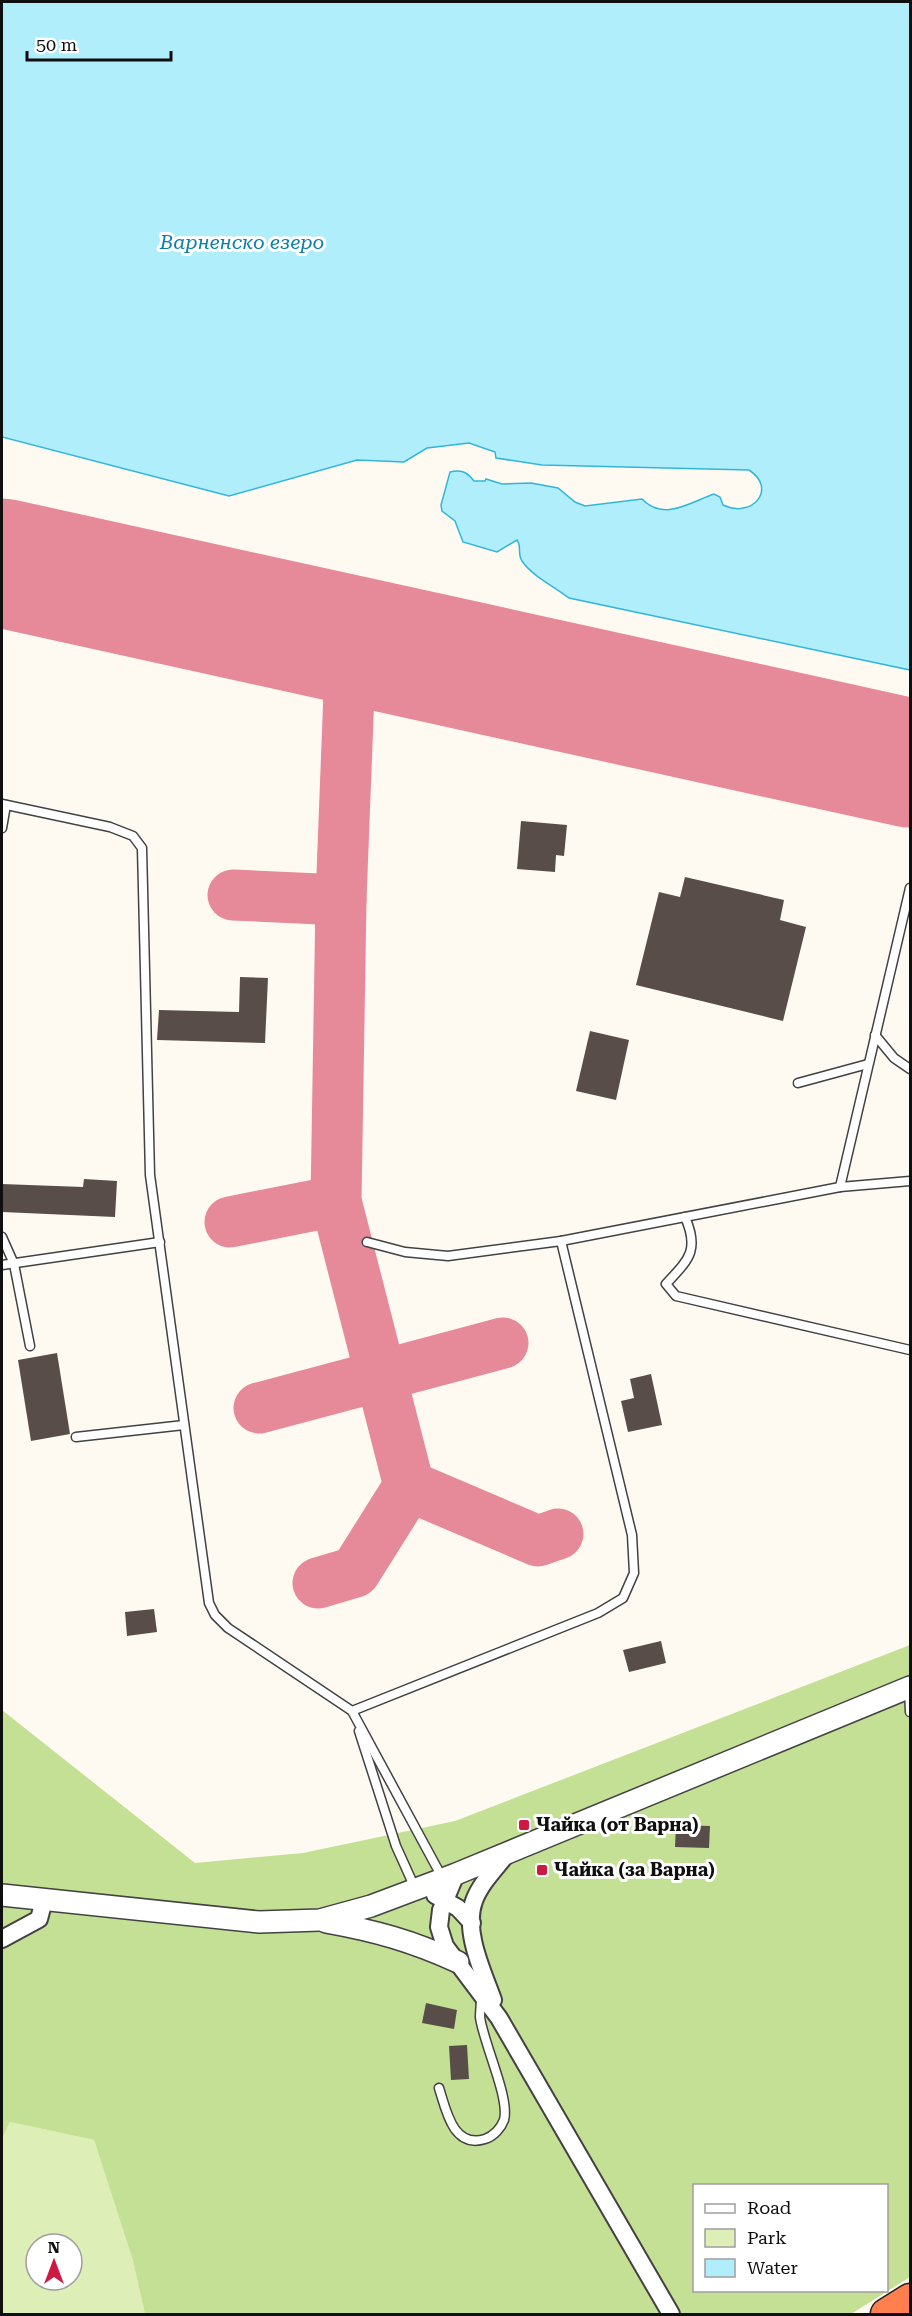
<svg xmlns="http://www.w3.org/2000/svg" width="912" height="2316" font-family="'Roboto Serif',serif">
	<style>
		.green { fill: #ddeeb6; fill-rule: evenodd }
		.forest { fill: #c4e094; fill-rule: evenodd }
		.water { fill: #b0eefc; stroke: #30b6da; stroke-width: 1.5 }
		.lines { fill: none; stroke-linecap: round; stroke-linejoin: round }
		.taxiway { stroke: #e68a9a; stroke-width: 51 }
		.runway { stroke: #e68a9a; stroke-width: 129 }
		.building { fill: #594d4a }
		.service-casing { stroke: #424242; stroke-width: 11 }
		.minor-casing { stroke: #424242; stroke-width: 20 }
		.tertiary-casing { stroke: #424242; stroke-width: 24 }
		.motorway-casing { stroke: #202020; stroke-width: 33 }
		.service { stroke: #fff; stroke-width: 8 }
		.minor { stroke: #fff; stroke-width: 16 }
		.tertiary { stroke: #fff; stroke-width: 21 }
		.motorway { stroke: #ff7f4f; stroke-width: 30 }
		.poi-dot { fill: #ce1943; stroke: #fff; stroke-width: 2 }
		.labels { text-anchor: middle; stroke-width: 6; stroke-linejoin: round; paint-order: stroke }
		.poi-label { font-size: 18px; font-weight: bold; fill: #0f0f0f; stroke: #fff; text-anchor: start }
		.water-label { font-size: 20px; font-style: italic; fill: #0b7fa6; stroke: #fff }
	</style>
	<rect width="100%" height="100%" fill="#fffaf1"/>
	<!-- green -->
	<path class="green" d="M10,2122L94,2140L133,2261L145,2314H2V2139ZM36,2244H72V2280H36Z"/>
	<!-- forest -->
	<path class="forest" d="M910,1645V2277L851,2314H145L133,2261L94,2140L10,2122L2,2139V1710L195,1863L303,1853L455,1821ZM694,2186H886V2290H694Z"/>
	<!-- water -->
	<path class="water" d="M2,2H910V670L569,598C555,587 532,576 522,561C517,553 522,547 517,540L497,552L463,542L455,521L442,511L441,505L450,472C461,469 467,472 474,481H485L486,479L502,484L531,483L558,488L575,502L585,506L642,499C664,522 690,502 714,494L720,497L723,505C752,519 778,489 749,470L542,465L496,458L495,452L469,443L427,448L404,462L357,460L229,496L2,437Z"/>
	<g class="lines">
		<!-- taxiway -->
		<g class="taxiway">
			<polyline points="233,895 341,900"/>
			<polyline points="230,1222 336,1201"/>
			<polyline points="259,1408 503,1343"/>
			<polyline points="409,1486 538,1541 558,1534"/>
			<polyline points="318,1583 355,1572 409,1486 336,1201 341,900 351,640"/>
		</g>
		<!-- runway -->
		<polyline class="runway" points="2,563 910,763"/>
	</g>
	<!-- building -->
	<g class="building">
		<polygon points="521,821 567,825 564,856 556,855 555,872 517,869"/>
		<polygon points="685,877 784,900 780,920 806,927 783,1021 636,985 659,892 680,897"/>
		<polygon points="240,977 268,978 265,1043 157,1040 159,1010 239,1012"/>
		<polygon points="590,1031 629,1040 616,1100 576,1091"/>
		<polygon points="84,1179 117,1181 115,1217 2,1212 2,1184 83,1187"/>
		<polygon points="57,1353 70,1434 31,1441 18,1360"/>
		<polygon points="651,1374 662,1425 628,1432 621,1401 634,1398 630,1379"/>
		<polygon points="154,1609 157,1632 127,1636 125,1612"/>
		<polygon points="661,1641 666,1663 629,1672 623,1650"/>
		<polygon points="676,1825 710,1826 709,1848 675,1847"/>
		<polygon points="426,2003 457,2010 454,2029 422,2023"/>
		<polygon points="467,2045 469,2079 451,2080 449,2046"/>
	</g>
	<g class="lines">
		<!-- service casing -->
		<g class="service-casing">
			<g id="service">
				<polyline points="2,804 110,827 133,836 142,848 150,1175 209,1603 215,1615 228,1628 352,1711 443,1879"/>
				<polyline points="2,828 6,805"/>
				<polyline points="875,1035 894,1058 910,1069"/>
				<polyline points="798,1083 868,1064"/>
				<polyline points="840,1187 910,1181"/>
				<path d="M685,1217C700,1251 688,1260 666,1284L676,1296L910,1350"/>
				<polyline points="2,1237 14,1264 30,1346"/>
				<polyline points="367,1242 405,1252 448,1256 561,1241"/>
				<polyline points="2,1265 160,1242"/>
				<polyline points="76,1437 184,1425"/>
				<polyline points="909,1688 910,1712"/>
				<polyline points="352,1711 598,1613 623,1598 634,1573 632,1535 561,1241 840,1187 910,888"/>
				<polyline points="359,1731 396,1846 415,1888"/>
				<path d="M439,2088C446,2110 453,2149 485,2139C494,2136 501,2128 504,2120C510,2098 483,2042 480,2017C480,2011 481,2004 481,1998"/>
			</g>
		</g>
		<!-- minor casing -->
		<g class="minor-casing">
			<g id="minor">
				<polyline points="456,1874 441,1910 439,1927 445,1946 499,2018 671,2314"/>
				<polyline points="435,1895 458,1908 472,1923"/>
				<polyline points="2,1939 39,1919 44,1900"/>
				<path d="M493,2000C483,1972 463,1931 474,1901C480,1884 495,1869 506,1855"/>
			</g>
		</g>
		<!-- tertiary casing -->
		<g class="tertiary-casing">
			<g id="tertiary">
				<polyline points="2,1895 259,1922 320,1920 371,1906 456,1874 910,1687"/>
				<path d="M326,1922C376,1931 412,1941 458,1962"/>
			</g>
		</g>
		<!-- motorway casing -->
		<g class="motorway-casing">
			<polyline id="motorway" points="886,2314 910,2299"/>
		</g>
		<!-- service -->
		<use href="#service" class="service"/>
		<!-- minor -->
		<use href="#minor" class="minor"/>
		<!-- tertiary -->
		<use href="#tertiary" class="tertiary"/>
		<!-- motorway -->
		<use href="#motorway" class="motorway"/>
	</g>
	<!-- markers -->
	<g class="poi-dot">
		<rect x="518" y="1819" width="12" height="12" rx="3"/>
		<rect x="536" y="1864" width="12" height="12" rx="3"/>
	</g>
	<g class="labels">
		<!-- poi labels -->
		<g class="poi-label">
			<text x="536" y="1831">Чайка (от Варна)</text>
			<text x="554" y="1876">Чайка (за Варна)</text>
		</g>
		<!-- water labels -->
		<g class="water-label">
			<text x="242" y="249">Варненско езеро</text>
		</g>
	</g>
	<!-- border -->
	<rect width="912" height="2316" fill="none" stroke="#0f0f0f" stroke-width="6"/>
	<!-- legend -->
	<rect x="693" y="2184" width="195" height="108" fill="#ffffff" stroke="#9f9f9f" stroke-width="1.5"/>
	<rect x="705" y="2204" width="30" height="9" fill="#ffffff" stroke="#9f9f9f" stroke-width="1.5"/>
	<text x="747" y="2214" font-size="18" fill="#0f0f0f">Road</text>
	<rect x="705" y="2229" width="30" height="18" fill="#ddeeb6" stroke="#9f9f9f" stroke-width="1.5"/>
	<text x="747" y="2244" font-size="18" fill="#0f0f0f">Park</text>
	<rect x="705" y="2259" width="30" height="18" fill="#b0eefc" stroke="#9f9f9f" stroke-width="1.5"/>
	<text x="747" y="2274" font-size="18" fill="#0f0f0f">Water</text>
	<!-- north arrow -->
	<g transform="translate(54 2262)"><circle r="28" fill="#ffffff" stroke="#9f9f9f" stroke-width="1.5"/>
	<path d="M0-4.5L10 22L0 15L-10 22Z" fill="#ce1943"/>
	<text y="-9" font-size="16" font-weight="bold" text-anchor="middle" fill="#0f0f0f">N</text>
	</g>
	<!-- scale -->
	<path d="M27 51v9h144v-9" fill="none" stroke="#0f0f0f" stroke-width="3"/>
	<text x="36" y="51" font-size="18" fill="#0f0f0f" stroke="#ffffff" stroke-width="4.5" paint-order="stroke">50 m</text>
</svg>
